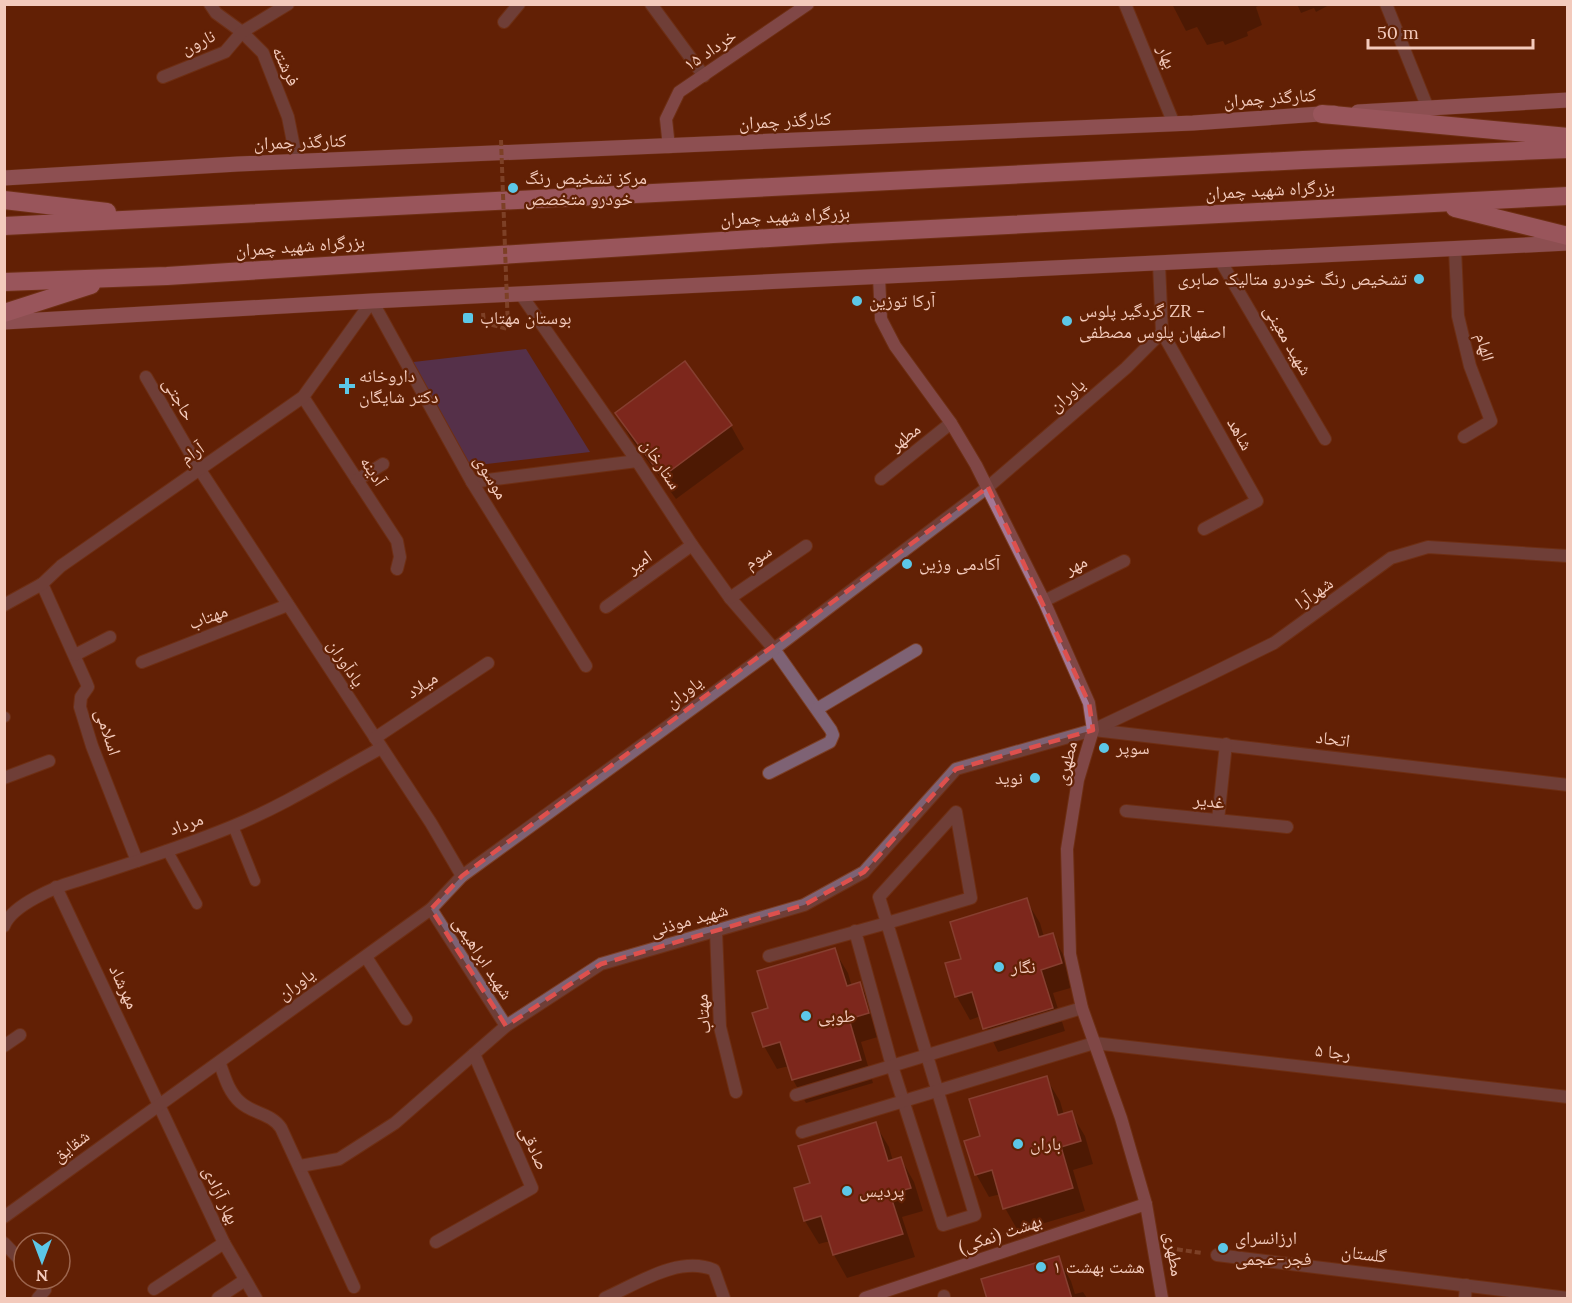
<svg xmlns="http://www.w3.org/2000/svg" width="1572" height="1303" font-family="Lora,'Noto Naskh Arabic',serif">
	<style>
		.green { fill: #45439b }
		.shadow { fill: #0007 }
		.building { fill: #9d3039; stroke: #b16263; stroke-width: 1.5 }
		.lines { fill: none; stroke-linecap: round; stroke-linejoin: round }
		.lane-casing { stroke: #7c3f26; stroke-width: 12 }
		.street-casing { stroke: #7c3f26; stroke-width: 14 }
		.secondary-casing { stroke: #7c3f26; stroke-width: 14 }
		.primary-casing { stroke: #7c3f26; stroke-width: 16 }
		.highway-casing { stroke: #7c3f26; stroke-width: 20 }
		.path { stroke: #9d664f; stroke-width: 4; stroke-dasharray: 6 3; stroke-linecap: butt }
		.lane { stroke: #7e6274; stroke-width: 10 }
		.street { stroke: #7e6274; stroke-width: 12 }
		.secondary { stroke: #a47795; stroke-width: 12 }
		.primary { stroke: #c188ad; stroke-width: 15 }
		.highway { stroke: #db96c4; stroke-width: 18 }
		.path-bridge { stroke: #9d664f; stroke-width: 4; stroke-dasharray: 6 3; stroke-linecap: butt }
		.marked { fill: none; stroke: #dd504d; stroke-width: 4.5; stroke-dasharray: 12 8; stroke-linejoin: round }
		.poi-dot { fill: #5cc7e7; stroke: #622105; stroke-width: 2 }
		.labels { text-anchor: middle; stroke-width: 4.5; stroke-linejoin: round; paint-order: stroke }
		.street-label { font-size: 18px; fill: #f3cabc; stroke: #622105 }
		.poi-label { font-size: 18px; fill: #f3cabc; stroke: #622105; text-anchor: start }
	</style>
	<rect width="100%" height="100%" fill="#622105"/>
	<!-- green -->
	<polygon class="green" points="526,349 590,452 461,467 405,363"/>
	<!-- shadow -->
	<g class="shadow">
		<polygon points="1172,4 1262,4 1256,7 1262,25 1247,32 1248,36 1225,45 1223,41 1207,45 1197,27 1186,31"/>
		<polygon points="1297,4 1331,4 1316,12 1314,8 1301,13"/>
		<polygon points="684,364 731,426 744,449 676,499 630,437 617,414"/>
		<polygon points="1026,900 1040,923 1044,937 1052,935 1065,958 1074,987 1053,993 1065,1031 998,1052 981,1016 970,1020 957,997 947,964 963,960"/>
		<polygon points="834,950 848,973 852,987 860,984 873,1007 881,1036 861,1042 873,1083 806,1103 793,1080 789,1066 777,1069 764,1046 770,1009"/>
		<polygon points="1046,1078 1060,1101 1064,1115 1071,1113 1085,1136 1093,1164 1073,1170 1085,1211 1018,1231 1005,1208 1001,1194 989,1197 976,1174 982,1137"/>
		<polygon points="875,1124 889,1147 893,1161 901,1159 914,1182 923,1211 902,1217 915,1257 847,1278 834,1255 830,1241 819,1244 805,1221 795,1189 811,1184"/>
		<polygon points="1058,1258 1071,1281 1075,1294 1083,1292 1087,1298 989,1298"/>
	</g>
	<!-- building -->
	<g class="building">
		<polygon points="685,361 732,425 662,477 615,413"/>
		<polygon points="1027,898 1039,937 1053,933 1062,963 1041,970 1053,1008 983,1029 972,992 955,997 945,963 961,959 950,922"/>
		<polygon points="835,948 847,986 860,982 869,1013 849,1019 861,1060 792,1080 780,1042 763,1047 752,1013 768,1008 757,971"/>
		<polygon points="1047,1076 1058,1115 1072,1111 1081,1141 1061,1147 1073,1188 1003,1209 992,1170 975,1175 964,1141 980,1136 969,1099"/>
		<polygon points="876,1122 888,1161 901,1157 911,1188 890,1194 903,1234 833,1255 821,1216 804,1221 794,1188 810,1183 798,1146"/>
		<polygon points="1059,1256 1072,1299 987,1299 981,1279"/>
	</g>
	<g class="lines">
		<!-- lane casing -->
		<g class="lane-casing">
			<g id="lane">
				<polyline points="4,717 5,717"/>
				<polyline points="233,826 255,881"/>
				<polyline points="167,850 197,904"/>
			</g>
		</g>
		<!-- street casing -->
		<g class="street-casing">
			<g id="street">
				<polyline points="210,4 216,13 242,32 263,53 288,117 297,162"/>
				<polyline points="651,4 704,76"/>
				<polyline points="1125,4 1174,124"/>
				<polyline points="1386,4 1427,106"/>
				<polyline points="504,22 519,4"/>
				<polyline points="163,77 225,52 242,32 288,4"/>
				<polyline points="1455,249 1458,316 1470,366 1491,421 1464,437"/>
				<polyline points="1220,260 1325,439"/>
				<polyline points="522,296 637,461 692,545 730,598 774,649 831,730 833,735 830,742 769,773"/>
				<polyline points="1162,332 1257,501 1204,529"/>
				<polyline points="146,377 200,470 431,823 462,876"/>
				<polyline points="303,397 397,541 400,557 397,569"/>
				<polyline points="881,479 951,423"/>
				<polyline points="357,480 383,464"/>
				<polyline points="472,482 637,461"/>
				<polyline points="42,584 86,682 88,687 81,697 80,707 92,746 137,861"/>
				<polyline points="730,598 806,546"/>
				<polyline points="1044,601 1124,561"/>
				<polyline points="4,605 42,584 61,566 303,397 372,301 472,482 586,666"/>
				<polyline points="606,607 692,545"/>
				<polyline points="75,655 110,637"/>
				<polyline points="142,662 288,605"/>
				<polyline points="817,709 916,650"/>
				<polyline points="1094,730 1568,785"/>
				<polyline points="375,738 488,663"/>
				<polyline points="4,778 49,761"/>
				<polyline points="1126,811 1287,827"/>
				<polyline points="1218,820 1226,744"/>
				<polyline points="56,887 224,1243 256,1298"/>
				<polyline points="431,909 506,1026"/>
				<path d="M4,926C12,905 55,887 76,881C128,864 180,848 231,827C283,806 332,775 381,748"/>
				<polyline points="716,932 720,1027 736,1092"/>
				<polyline points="769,956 887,923 879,897 956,812 971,898 887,923 975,1215 943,1225 892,1066 855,931"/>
				<polyline points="366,957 406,1019"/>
				<polyline points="4,1046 20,1035"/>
				<path d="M220,1064C225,1078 229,1092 240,1102C253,1114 271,1113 281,1128L354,1287"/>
				<polyline points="796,1095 1082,1008"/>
				<polyline points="802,1132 1094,1043 1568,1097"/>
				<polyline points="300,1166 339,1159 395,1123 506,1026 601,964 804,905 864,872 956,769 1093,730 1203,678 1274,643 1391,558 1428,547 1568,556"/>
				<polyline points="4,1217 431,909 462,876 774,649 988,487 1126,368 1162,332 1159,264"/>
				<polyline points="436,1242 532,1188 474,1054"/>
				<polyline points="4,1243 24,1264"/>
				<polyline points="1217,1255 1568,1298"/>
				<polyline points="38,1279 45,1290 38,1298"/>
				<polyline points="154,1289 224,1243"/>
				<polyline points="944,1296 944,1298"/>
				<polyline points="218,1298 245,1280"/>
				<path d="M605,1298C637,1284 679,1255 714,1270L724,1298"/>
				<polyline points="1465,1298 1466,1285"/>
			</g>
		</g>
		<!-- secondary casing -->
		<g class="secondary-casing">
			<g id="secondary">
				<polyline points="669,147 666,119 679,92 808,4"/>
				<polyline points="879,277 881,319 895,346 951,423 976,465 1044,601 1089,703 1093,730 1078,780 1067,849 1070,954 1082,1008 1121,1118 1146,1204 1162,1298"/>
				<polyline points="865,1298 1146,1204"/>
			</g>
		</g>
		<!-- primary casing -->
		<g class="primary-casing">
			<g id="primary">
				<polyline points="1358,112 1568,100"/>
				<polyline points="4,178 238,164 1193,123 1334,113"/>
				<polyline points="4,322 372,301 1568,243"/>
			</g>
		</g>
		<!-- highway casing -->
		<g class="highway-casing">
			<g id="highway">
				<polyline points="1322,114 1568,137"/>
				<polyline points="4,200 107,212"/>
				<polyline points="1455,208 1568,236"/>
				<polyline points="4,226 1303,160 1568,149"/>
				<polyline points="4,282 167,276 833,234 1568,196"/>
				<polyline points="4,313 91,285"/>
			</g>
		</g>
		<!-- path -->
		<g class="path">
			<polyline points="483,313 484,323 508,329"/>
			<polyline points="1168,1248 1202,1253"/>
		</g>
		<!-- lane -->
		<use href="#lane" class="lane"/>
		<!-- street -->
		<use href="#street" class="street"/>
		<!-- secondary -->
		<use href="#secondary" class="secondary"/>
		<!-- primary -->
		<use href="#primary" class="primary"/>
		<!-- highway -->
		<use href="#highway" class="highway"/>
		<!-- path-bridge -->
		<polyline class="path-bridge" points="501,140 508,329"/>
	</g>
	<!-- marked area -->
	<path d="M0 0H1572V1303H0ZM988,487L1089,703L1093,730L956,769L864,872L804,905L601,964L506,1026L431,909L462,876Z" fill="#622105" fill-opacity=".55" fill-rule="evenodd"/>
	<path class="marked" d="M988,487L1089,703L1093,730L956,769L864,872L804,905L601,964L506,1026L431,909L462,876Z"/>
	<!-- markers -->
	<g class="poi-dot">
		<circle cx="513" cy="188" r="6"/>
		<circle cx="1419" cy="279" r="6"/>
		<circle cx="857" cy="301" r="6"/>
		<rect x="462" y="312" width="12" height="12" rx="3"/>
		<circle cx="1067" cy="321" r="6"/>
		<path d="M344 377h6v6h6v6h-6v6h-6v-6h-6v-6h6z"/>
		<circle cx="907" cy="564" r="6"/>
		<circle cx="1104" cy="748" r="6"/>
		<circle cx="1035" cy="778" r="6"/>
		<circle cx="999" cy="967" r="6"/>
		<circle cx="806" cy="1016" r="6"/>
		<circle cx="1018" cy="1144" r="6"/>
		<circle cx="847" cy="1191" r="6"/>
		<circle cx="1223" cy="1248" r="6"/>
		<circle cx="1041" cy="1267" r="6"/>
	</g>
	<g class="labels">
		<!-- street labels -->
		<g class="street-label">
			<text transform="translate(198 42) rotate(-25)" y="6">نارون</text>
			<text transform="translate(710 50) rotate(-34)" y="6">۱۵ خرداد</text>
			<text transform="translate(1167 57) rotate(69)" y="6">بهار</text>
			<text transform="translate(286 66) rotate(65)" y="6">فرشته</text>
			<text transform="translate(1270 98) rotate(-4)" y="6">کنارگذر چمران</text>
			<text transform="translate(785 121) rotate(-3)" y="6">کنارگذر چمران</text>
			<text transform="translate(300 142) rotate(-2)" y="6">کنارگذر چمران</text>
			<text transform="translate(1270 190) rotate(-3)" y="6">بزرگراه شهید چمران</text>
			<text transform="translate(785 216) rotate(-3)" y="6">بزرگراه شهید چمران</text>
			<text transform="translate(300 246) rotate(-4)" y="6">بزرگراه شهید چمران</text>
			<text transform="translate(1288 340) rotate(60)" y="6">شهید معینی</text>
			<text transform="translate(1485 347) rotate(75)" y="6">الهام</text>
			<text transform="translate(1067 395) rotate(-41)" y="6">یاوران</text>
			<text transform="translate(179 399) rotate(60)" y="6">حاجتی</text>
			<text transform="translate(1240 434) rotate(61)" y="6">شاهد</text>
			<text transform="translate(905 437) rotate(-38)" y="6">مطهر</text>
			<text transform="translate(192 453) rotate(-35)" y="6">آرام</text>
			<text transform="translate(661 464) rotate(56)" y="6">ستارخان</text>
			<text transform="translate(373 471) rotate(57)" y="6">آدینه</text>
			<text transform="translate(491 477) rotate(59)" y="6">موسوی</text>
			<text transform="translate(758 557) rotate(-34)" y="6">سوم</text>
			<text transform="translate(639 562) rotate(-36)" y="6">امیر</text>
			<text transform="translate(1076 565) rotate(-26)" y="6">مهر</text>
			<text transform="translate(1314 593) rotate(-35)" y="6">شهرآرا</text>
			<text transform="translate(208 617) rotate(-21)" y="6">مهتاب</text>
			<text transform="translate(346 663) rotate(57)" y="6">یادآوران</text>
			<text transform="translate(422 685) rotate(-34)" y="6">میلاد</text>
			<text transform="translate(684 692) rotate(-36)" y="6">یاوران</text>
			<text transform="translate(108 732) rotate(72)" y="6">اسلامی</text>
			<text transform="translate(1333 739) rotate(7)" y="6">اتحاد</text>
			<text transform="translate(1066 763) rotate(-76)" y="6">مطهری</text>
			<text transform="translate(1209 801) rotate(6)" y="6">غدیر</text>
			<text transform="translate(186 824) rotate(-20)" y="6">مرداد</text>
			<text transform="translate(689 920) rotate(-16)" y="6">شهید موذنی</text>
			<text transform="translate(483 958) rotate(57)" y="6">شهید ابراهیمی</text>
			<text transform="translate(296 984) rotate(-36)" y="6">یاوران</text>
			<text transform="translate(124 987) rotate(65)" y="6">مهرشاد</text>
			<text transform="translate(703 1014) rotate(-95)" y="6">مهتاب</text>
			<text transform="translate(1333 1052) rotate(6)" y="6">رجا ۵</text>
			<text transform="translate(71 1146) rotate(-37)" y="6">شقایق</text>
			<text transform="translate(534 1148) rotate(66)" y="6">صادقی</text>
			<text transform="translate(221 1195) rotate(65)" y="6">بهار آزادی</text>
			<text transform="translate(1000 1234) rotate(-19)" y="6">بهشت (نمکی)</text>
			<text transform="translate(1174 1254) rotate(81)" y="6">مطهری</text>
			<text transform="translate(1364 1254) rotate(7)" y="6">گلستان</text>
		</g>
		<!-- poi labels -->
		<g class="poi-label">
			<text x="525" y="184">مرکز تشخیص رنگ<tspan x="525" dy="21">خودرو متخصص</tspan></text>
			<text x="1407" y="285" text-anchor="end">تشخیص رنگ خودرو متالیک صابری</text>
			<text x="869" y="307">آرکا توزین</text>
			<text x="1079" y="317">گردگیر پلوس ZR -<tspan x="1079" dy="21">اصفهان پلوس مصطفی</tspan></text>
			<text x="480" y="324">بوستان مهتاب</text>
			<text x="359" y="382">داروخانه<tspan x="359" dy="21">دکتر شایگان</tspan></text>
			<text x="919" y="570">آکادمی وزین</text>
			<text x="1116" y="754">سوپر</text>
			<text x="1023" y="784" text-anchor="end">نوید</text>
			<text x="1011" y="973">نگار</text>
			<text x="818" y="1022">طوبی</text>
			<text x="1030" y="1150">باران</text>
			<text x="859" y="1197">پردیس</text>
			<text x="1235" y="1244">ارزانسرای<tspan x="1235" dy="21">فجر-عجمی</tspan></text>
			<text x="1053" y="1273">هشت بهشت ۱</text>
		</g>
	</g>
	<!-- border -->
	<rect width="1572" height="1303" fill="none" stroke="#f3cabc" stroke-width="12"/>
	<!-- north arrow -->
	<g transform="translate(42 1261) rotate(180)"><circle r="28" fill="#622105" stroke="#9c654e" stroke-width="1.5"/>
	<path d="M0-4.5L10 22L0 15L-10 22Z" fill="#5cc7e7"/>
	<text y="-9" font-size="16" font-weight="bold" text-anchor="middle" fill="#f3cabc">N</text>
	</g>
	<!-- scale -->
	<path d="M1368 39v9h165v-9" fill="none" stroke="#f3cabc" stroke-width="3"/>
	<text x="1377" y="39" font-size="18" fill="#f3cabc" stroke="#622105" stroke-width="4.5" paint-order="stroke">50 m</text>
</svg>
